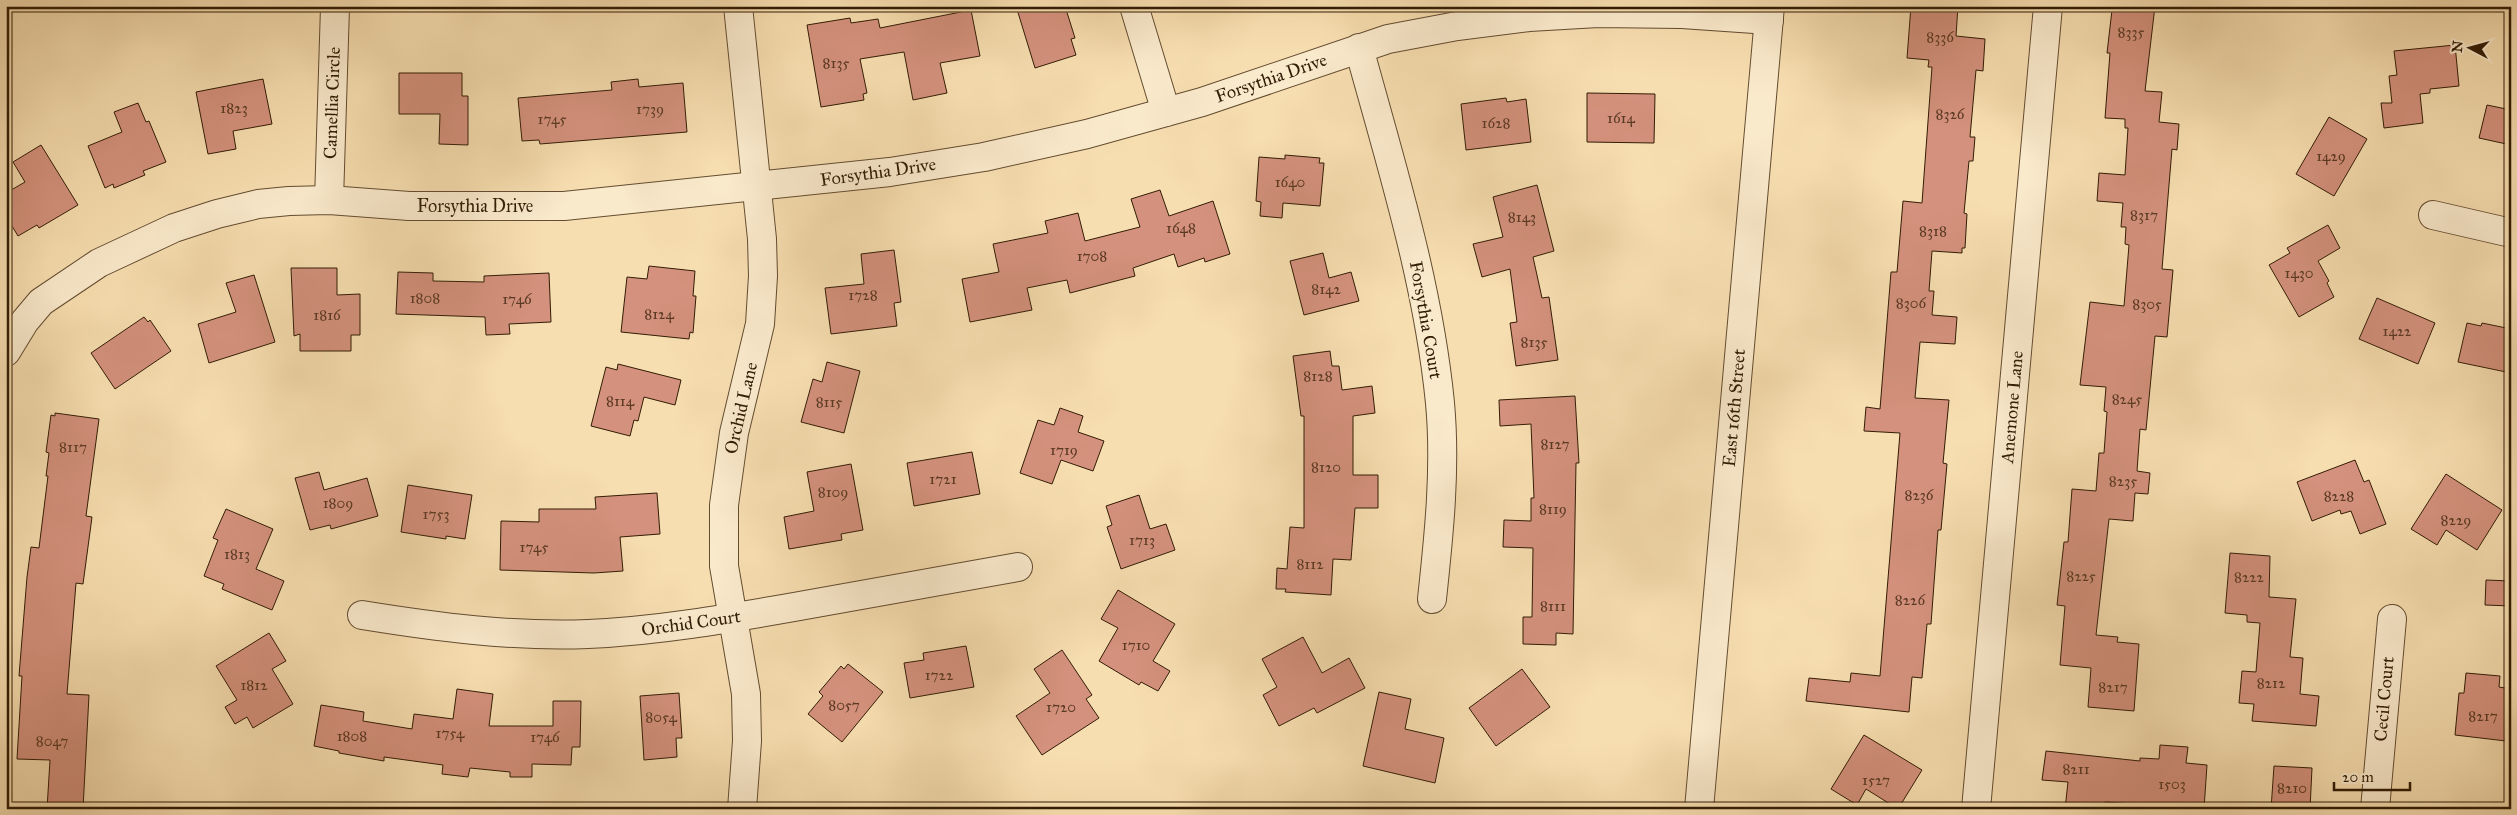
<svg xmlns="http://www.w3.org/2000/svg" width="2517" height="815" font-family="'IM FELL Great Primer',serif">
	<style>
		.building { fill: #d4917d; stroke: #321c05 }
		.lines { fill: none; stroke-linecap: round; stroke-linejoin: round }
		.minor-casing { stroke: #634c30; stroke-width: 30 }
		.tertiary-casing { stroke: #634c30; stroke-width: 30 }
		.minor { stroke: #faeacc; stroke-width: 28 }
		.tertiary { stroke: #faeacc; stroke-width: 28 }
		.labels { text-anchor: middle; stroke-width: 4.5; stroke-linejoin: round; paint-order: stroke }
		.number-label { font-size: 15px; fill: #5a3923 }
		.street-label { font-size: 18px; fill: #321c05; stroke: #faeacc }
	</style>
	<rect width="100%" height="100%" fill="#f7deb0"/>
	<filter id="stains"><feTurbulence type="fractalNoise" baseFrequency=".004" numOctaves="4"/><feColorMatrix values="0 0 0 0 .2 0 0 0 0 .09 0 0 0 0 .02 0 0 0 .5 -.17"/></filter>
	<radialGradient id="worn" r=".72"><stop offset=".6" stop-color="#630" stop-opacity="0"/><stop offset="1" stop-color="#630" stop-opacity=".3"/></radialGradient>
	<!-- building -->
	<g class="building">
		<polygon points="1016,6 1065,6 1075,38 1071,39 1076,55 1035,68"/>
		<polygon points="1911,6 1958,6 1956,36 1985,39 1983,71 1976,70 1970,137 1975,137 1973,161 1969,161 1964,213 1967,214 1965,248 1962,248 1962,253 1932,251 1929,291 1934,291 1932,315 1957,317 1955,344 1920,342 1915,398 1949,400 1943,463 1947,464 1941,530 1938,530 1931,624 1927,624 1922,678 1912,677 1909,712 1806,701 1809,678 1850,682 1851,673 1880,676 1900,433 1864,431 1866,407 1880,409 1891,272 1897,272 1903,201 1922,203 1932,67 1928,67 1929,60 1907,58"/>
		<polygon points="2119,6 2155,6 2145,91 2162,92 2159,122 2179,124 2177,150 2172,149 2162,269 2173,270 2167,337 2155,336 2146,430 2140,429 2137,471 2150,473 2148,494 2135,493 2133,521 2109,519 2096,635 2118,637 2117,642 2139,644 2134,711 2088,707 2091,668 2060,665 2065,606 2057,605 2064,542 2068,542 2072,489 2096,491 2099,453 2104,453 2107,412 2104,411 2106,387 2080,385 2090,302 2124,306 2129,245 2125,244 2126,227 2121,227 2123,203 2097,201 2099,173 2125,175 2128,128 2125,128 2125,119 2105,118 2110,53 2107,53 2112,10 2118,11"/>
		<polygon points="971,10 980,56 940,63 947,93 913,100 904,52 860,59 867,93 863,94 864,100 821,107 807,25 850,18 851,23 878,19 880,28"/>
		<polygon points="2455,45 2459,86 2430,89 2430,93 2420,94 2423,123 2384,128 2381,103 2392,103 2389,76 2397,75 2394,51"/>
		<polygon points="399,73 462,73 462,96 468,96 468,145 439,144 440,114 399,114"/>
		<polygon points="263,79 272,124 233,131 236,149 208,154 196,92"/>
		<polygon points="638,79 639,87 683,83 687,132 540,144 539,140 522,141 518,98 612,90 611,82"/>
		<polygon points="1587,93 1655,94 1654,143 1587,142"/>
		<polygon points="1506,98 1507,102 1526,99 1531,142 1466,150 1461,104"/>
		<polygon points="138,103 146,122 149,121 166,162 143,171 145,175 114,188 113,184 105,188 88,146 122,132 114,112"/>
		<polygon points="2487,105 2511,110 2511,145 2479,138"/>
		<polygon points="2329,117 2367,139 2334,196 2296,174"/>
		<polygon points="41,145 78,205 39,228 37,225 18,236 6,216 6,193 25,182 13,162"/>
		<polygon points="1285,155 1320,158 1319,163 1324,163 1320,206 1283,203 1282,218 1260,216 1261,202 1256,201 1259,157 1285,159"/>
		<polygon points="1537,185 1554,251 1533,257 1542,298 1549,297 1558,360 1516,366 1510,323 1517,322 1510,269 1482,277 1473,244 1503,237 1493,197"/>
		<polygon points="1160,190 1169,216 1213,201 1230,254 1205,262 1204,258 1178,267 1174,254 1133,268 1135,276 1070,293 1067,280 1027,288 1032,310 970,322 962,279 999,272 993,244 1048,233 1045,221 1078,213 1085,241 1140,227 1131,199"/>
		<polygon points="2328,225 2340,248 2318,261 2329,281 2327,283 2334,297 2299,317 2269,265 2290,253 2287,248"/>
		<polygon points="894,250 901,302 894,303 897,326 831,334 825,288 864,284 861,254"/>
		<polygon points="1323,253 1329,278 1351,272 1359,301 1304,315 1290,261"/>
		<polygon points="649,266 695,271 693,296 696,296 693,333 690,332 689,339 621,332 627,277 647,279"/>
		<polygon points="291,268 337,268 337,295 360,294 360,335 351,335 351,351 300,351 300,334 294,336"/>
		<polygon points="398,272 433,273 433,281 484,282 484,276 549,273 551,322 509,324 510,334 486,335 485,317 396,314"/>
		<polygon points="254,275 275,342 209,363 198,324 236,312 226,283"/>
		<polygon points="2377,298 2435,323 2418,364 2359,339"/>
		<polygon points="144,317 148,322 150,320 171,351 115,389 91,353"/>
		<polygon points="2467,323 2481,326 2482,323 2511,329 2511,373 2458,362"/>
		<polygon points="1330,351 1332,366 1339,366 1342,390 1372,386 1375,413 1353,416 1353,475 1378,475 1378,508 1355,508 1351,560 1333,559 1331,595 1285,592 1286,589 1276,589 1277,568 1287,569 1290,527 1304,528 1304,416 1301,416 1293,356"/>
		<polygon points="827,362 860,371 844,433 801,422 813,379 822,382"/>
		<polygon points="618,364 681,380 675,405 644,397 638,421 634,420 630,436 591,426 606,367 617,370"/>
		<polygon points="1575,396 1579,463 1576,463 1573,634 1556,633 1556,645 1523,644 1523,617 1532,617 1533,548 1503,547 1504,520 1531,521 1531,498 1534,498 1531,424 1500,426 1499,400"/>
		<polygon points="1060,408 1083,416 1078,432 1104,441 1093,471 1061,460 1052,484 1020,473 1038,420 1054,425"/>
		<polygon points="55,413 99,419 86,516 92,517 83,584 76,583 67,694 89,695 83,809 47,809 50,760 17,759 22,676 19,676 27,577 31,547 39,548 48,476 46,476 49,453 46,452 51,415 55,416"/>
		<polygon points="972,452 980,494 914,506 907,463"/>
		<polygon points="2355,460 2364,482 2369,480 2386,524 2360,534 2351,511 2341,514 2340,510 2312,521 2297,482"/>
		<polygon points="851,464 863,530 841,534 842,540 789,549 784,517 814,511 807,472"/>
		<polygon points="319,472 324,490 367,478 378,516 331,529 330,525 310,530 295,478"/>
		<polygon points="2446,474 2502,510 2477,550 2446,530 2437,545 2411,529"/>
		<polygon points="408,485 472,495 465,539 446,536 446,539 401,532"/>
		<polygon points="657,493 660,534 620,537 623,571 594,573 500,570 501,521 539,522 539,509 596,509 595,497"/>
		<polygon points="1139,495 1150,529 1166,524 1175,550 1121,569 1107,527 1112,525 1106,506"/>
		<polygon points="226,509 273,529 256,569 284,581 272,610 222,589 224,584 204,576 218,540 213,538"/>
		<polygon points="2230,553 2270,556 2269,597 2296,599 2290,657 2303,658 2300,694 2319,696 2316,726 2252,721 2254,704 2239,703 2242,671 2256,672 2260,623 2247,622 2247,615 2225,613"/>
		<polygon points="2486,580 2511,581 2511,606 2485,605"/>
		<polygon points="1118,590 1175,624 1153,661 1170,671 1158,691 1141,682 1139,685 1099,661 1118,628 1101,619"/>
		<polygon points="269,633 286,661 272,669 293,704 253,728 247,717 235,724 225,707 237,700 216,666"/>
		<polygon points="1303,637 1322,673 1349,658 1365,688 1317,713 1314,708 1279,726 1263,695 1277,687 1262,659"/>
		<polygon points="966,646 974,687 910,698 904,663 924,660 923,653"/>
		<polygon points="1062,650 1092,695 1086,699 1099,718 1042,755 1016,716 1050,693 1034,669"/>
		<polygon points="848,664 883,692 842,742 808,714 823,696 819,692 841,666 844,669"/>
		<polygon points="1522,669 1550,707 1496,746 1469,708"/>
		<polygon points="2466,673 2500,676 2499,687 2511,689 2506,741 2455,735 2459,693 2464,693"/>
		<polygon points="457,689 493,694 489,726 553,726 553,701 581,701 580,747 572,747 571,765 532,764 532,777 510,777 510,772 470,768 468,777 442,774 443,765 384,757 384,761 339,753 339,751 314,746 321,705 364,712 363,721 412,729 414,714 453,719"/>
		<polygon points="1379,692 1411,699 1405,729 1444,738 1435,783 1363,766"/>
		<polygon points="679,693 682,738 676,738 677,757 644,760 640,696"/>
		<polygon points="1864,735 1922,770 1898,809 1866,789 1857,805 1831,789"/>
		<polygon points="2160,745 2188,747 2186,763 2207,765 2204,809 2105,802 2104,809 2065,809 2068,782 2042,780 2046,751 2140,761 2140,758 2159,759"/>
		<polygon points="2274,766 2312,768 2310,809 2271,809"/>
	</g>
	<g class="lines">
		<!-- minor casing -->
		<g class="minor-casing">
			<g id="minor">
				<polyline points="738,6 762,239 763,276 760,324 734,433 724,505 724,566 746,694 747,741 742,809"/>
				<polyline points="1134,6 1166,112"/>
				<path d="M1359,48C1391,165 1428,281 1440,403C1446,468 1439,534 1432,599"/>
				<polyline points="329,200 335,7"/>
				<polyline points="2433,215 2511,233"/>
				<polyline points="6,352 25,321 41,302 99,263 174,228 217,214 258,204 289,201 329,200 409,206 564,206 890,172 984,157 1087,134 1202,102 1388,39 1457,26 1529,17 1598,13 1682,14 1769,20"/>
				<path d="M362,615C436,627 512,637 588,634C657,631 726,619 794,607C869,594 943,580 1018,567"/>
				<polyline points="1976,809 2048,6"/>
				<polyline points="2375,809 2392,619"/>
			</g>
		</g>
		<!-- tertiary casing -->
		<g class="tertiary-casing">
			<polyline id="tertiary" points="1699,809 1770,6"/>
		</g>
		<!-- minor -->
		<use href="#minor" class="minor"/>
		<!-- tertiary -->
		<use href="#tertiary" class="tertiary"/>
	</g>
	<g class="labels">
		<!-- number labels -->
		<g class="number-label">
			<text x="2131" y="37">8335</text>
			<text x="1940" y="42">8336</text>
			<text x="836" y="68">8135</text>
			<text x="234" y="113">1823</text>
			<text x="650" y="114">1739</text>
			<text x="1950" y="119">8326</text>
			<text x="1621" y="123">1614</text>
			<text x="552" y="124">1745</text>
			<text x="1496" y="128">1628</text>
			<text x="2331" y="161">1429</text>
			<text x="1290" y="187">1640</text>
			<text x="2144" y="220">8317</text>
			<text x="1522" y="222">8143</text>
			<text x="1181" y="233">1648</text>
			<text x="1933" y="236">8318</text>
			<text x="1092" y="261">1708</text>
			<text x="2299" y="278">1430</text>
			<text x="1326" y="294">8142</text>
			<text x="863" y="300">1728</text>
			<text x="425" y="303">1808</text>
			<text x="517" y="304">1746</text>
			<text x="1911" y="308">8306</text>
			<text x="2147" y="309">8305</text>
			<text x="659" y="319">8124</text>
			<text x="327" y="320">1816</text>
			<text x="2397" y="336">1422</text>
			<text x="1534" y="347">8135</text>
			<text x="1318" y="381">8128</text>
			<text x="2127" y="404">8245</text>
			<text x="620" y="406">8114</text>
			<text x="829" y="407">8115</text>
			<text x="1555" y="449">8127</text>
			<text x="73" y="452">8117</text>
			<text x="1064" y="455">1719</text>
			<text x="1326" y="472">8120</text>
			<text x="943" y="484">1721</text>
			<text x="2123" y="486">8235</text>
			<text x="833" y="497">8109</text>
			<text x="1919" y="500">8236</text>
			<text x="2339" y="501">8228</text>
			<text x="338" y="508">1809</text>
			<text x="1553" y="514">8119</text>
			<text x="436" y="519">1753</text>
			<text x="2456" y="525">8229</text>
			<text x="1142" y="545">1713</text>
			<text x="534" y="552">1745</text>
			<text x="237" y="559">1813</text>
			<text x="1310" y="569">8112</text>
			<text x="2081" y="581">8225</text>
			<text x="2249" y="582">8222</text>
			<text x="1910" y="605">8226</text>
			<text x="1553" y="611">8111</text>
			<text x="1136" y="650">1710</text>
			<text x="939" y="680">1722</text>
			<text x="2271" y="688">8212</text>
			<text x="254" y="690">1812</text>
			<text x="2113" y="692">8217</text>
			<text x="844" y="710">8057</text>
			<text x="1061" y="712">1720</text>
			<text x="2483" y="721">8217</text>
			<text x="661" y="722">8054</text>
			<text x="450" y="738">1754</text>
			<text x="352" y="741">1808</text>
			<text x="545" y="742">1746</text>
			<text x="52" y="746">8047</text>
			<text x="2076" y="774">8211</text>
			<text x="1876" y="785">1527</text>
			<text x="2172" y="789">1503</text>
			<text x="2292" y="793">8210</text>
		</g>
		<!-- street labels -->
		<g class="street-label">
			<text transform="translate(1271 78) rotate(-19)" y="6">Forsythia Drive</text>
			<text transform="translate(332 103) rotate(-88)" y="6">Camellia Circle</text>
			<text transform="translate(878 172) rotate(-8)" y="6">Forsythia Drive</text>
			<text x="475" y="212">Forsythia Drive</text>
			<text transform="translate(1426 320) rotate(80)" y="6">Forsythia Court</text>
			<text transform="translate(2012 407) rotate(-85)" y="6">Anemone Lane</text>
			<text transform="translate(741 408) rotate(-77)" y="6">Orchid Lane</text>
			<text transform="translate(1734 408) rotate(-85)" y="6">East 16th Street</text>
			<text transform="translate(691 623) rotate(-8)" y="6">Orchid Court</text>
			<text transform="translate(2384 699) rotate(-85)" y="6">Cecil Court</text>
		</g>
	</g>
	<!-- margin -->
	<rect width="2517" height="815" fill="none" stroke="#f7deb0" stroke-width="25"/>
	<rect x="8" y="8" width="2502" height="800" fill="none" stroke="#321c05" stroke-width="2.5"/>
	<rect x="12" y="12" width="2492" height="790" fill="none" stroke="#321c05"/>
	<!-- north arrow -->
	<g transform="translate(2470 48) rotate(276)" stroke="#faeacc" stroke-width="4" paint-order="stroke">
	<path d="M0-4L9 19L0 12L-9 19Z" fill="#321c05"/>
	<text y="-8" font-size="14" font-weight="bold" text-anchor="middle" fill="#321c05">N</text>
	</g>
	<!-- scale -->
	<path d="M2334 782v8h76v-8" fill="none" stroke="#321c05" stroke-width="2.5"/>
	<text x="2342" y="782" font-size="15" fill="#321c05" stroke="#faeacc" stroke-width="4" paint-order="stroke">20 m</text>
	<rect width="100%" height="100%" filter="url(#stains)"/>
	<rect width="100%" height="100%" fill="url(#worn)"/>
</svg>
